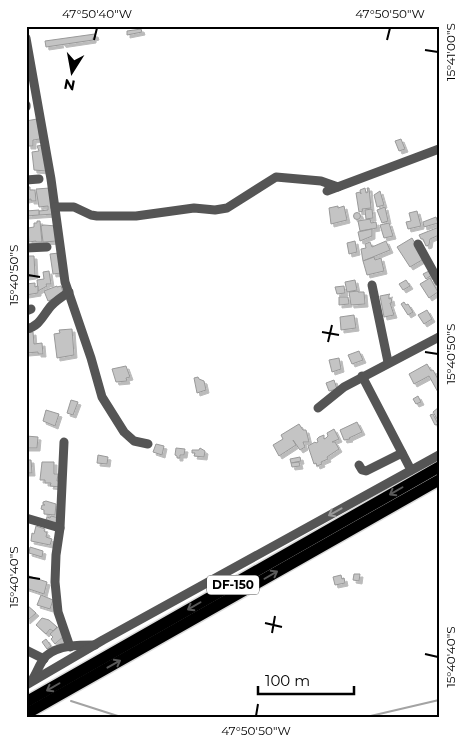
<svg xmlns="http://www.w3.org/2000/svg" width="465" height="744" font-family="Montserrat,sans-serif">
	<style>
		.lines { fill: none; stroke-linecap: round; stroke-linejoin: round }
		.stream { stroke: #a3a3a3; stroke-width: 2 }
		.building { fill: #c4c4c4; stroke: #999; filter: url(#shadow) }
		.major-casing { stroke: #dbdbdb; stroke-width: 14 }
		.minor { stroke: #555; stroke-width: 9 }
		.major { stroke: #000; stroke-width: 11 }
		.oneway { stroke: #595959 }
		.oneway2 { stroke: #999 }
		.ticks { fill: none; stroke: #000; stroke-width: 2 }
		.labels { text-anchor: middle; stroke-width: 4; stroke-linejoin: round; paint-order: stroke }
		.shield { fill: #fff; stroke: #4c4c4c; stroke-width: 1 }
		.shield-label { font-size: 12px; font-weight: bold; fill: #000 }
		.neatline { fill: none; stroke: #000; stroke-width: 2 }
		.ticks-label { font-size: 12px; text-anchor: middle; fill: #000 }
	</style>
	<defs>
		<filter id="shadow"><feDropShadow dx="3" dy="3" stdDeviation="0" flood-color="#0004"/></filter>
	</defs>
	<rect width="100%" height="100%" fill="#fff"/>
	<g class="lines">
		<!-- stream -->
		<g class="stream">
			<polyline points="71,701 124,718"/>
			<polyline points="362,718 439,700"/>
		</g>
	</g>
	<!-- building -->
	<g class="building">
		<polygon points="141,29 142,32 127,35 127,31"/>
		<polygon points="95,34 96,37 93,38 93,40 46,47 45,41"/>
		<polygon points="37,119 40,139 33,140 33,146 28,146 26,121"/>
		<polygon points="401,139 405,149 399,151 395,141"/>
		<polygon points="43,145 46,171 34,170 32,152 39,151 37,146"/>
		<polygon points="26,187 30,187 30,190 35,190 36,201 31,201 31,199 26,200"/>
		<polygon points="50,188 54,214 39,215 39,211 48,210 48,206 39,207 36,189"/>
		<polygon points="365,188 366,193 368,192 367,188 369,188 371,208 362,209 363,211 359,212 356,193 360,192 361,194 360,190"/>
		<polygon points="380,191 384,205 377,207 374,195"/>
		<polygon points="338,206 338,208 344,206 347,220 331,224 329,208"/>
		<polygon points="385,207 388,221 382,223 377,210"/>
		<polygon points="372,209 373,218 366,219 365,210"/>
		<polygon points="39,210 39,215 26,216 26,211"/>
		<polygon points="417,211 421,226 408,229 406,222 411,221 409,213"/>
		<circle cx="357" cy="216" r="3.5"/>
		<polygon points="436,217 438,223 424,227 423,222"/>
		<polygon points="370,219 371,223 376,222 377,228 360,231 358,221"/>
		<polygon points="37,221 40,221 42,242 36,242 36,241 29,242 28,228 34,227 34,223 37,223"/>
		<polygon points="389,223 393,236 384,238 380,225"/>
		<polygon points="44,225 56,226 57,241 43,242 41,226"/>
		<polygon points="439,227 439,235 430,239 429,245 426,246 423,239 421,239 419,235"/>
		<polygon points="372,229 372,236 360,241 358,232"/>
		<polygon points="412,238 423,257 422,260 410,267 397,247"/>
		<polygon points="355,241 357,252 349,254 347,243"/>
		<polygon points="386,241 390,250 363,261 361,249 366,248 365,244 370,242 372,247"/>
		<polygon points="59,253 61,273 53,274 50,254"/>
		<polygon points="27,256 34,256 35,275 33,276 26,277"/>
		<polygon points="374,257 375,260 381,258 384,271 367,275 363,261"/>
		<polygon points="431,270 433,274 426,279 423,274"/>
		<polygon points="49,271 51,284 46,284 47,286 38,291 37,280 44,279 43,272"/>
		<polygon points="430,278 438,292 429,298 420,284"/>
		<polygon points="355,280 357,290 347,292 345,282"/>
		<polygon points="406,280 410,286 403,290 399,284"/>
		<polygon points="35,283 35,287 38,286 38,293 26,295 26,284"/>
		<polygon points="57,286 57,287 61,286 64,295 48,301 44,291"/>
		<polygon points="344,286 345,293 337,294 335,287"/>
		<polygon points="358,291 358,292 364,292 365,304 351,305 349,292"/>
		<polygon points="390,294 389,295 389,299 391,298 392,303 390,303 394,315 384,317 380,296"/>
		<polygon points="339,297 348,297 349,304 339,305"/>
		<polygon points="404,302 406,305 408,304 413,312 408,315 401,304"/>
		<polygon points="427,310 432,319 424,324 418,315"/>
		<polygon points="354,315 356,328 341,330 340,317"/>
		<polygon points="72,329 74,355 57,358 54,334 60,333 59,330"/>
		<polygon points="33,332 34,344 42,343 43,354 38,354 38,352 26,353 26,333"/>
		<polygon points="359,351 363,360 352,364 348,355"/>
		<polygon points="339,358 341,369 332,372 329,360"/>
		<polygon points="427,364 431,371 433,370 439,381 439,394 429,376 414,384 409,374"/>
		<polygon points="126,366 130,377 126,378 127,381 116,382 112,369"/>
		<polygon points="198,377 199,379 204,381 206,390 197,393 194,378"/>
		<polygon points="334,380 337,389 329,391 326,383"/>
		<polygon points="418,396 421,402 416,404 413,399"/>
		<polygon points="71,400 78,402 73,415 67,413"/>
		<polygon points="439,407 439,422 433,412"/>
		<polygon points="46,410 59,414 55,426 43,421"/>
		<polygon points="433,414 438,424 435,425 430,415"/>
		<polygon points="357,422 362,432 349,438 350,439 344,440 340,430"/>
		<polygon points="299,424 303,430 306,430 309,442 303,442 305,447 300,450 293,440 296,445 279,456 273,445 283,439 281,435"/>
		<polygon points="334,429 339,439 332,442 335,442 339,449 327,457 328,459 321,462 322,464 317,466 316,463 314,464 308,446 315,442 316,443 318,442 317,439 319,437 324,435 324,439 326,438 328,436 327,433"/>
		<polygon points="26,436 38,437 37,448 26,448"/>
		<polygon points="156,444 164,446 162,455 153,452"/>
		<polygon points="176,448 185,449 184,455 180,455 180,458 177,458 177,456 175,455"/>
		<polygon points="200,448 205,451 204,457 194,456 195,453 192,453 192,450 199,450"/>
		<polygon points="98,455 108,457 107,464 97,463"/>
		<polygon points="300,457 301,461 291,463 290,459"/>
		<polygon points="26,460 31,460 32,473 26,473"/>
		<polygon points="42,462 54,462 54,474 58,474 57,481 59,481 60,487 50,486 51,483 45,483 45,480 40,480"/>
		<polygon points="299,462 300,466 292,467 291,463"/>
		<polygon points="46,501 56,504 55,515 44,514 44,510 41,509 42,505 45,505 43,504 43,502"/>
		<polygon points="51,516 59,518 58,526 45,522 47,517 50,518"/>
		<polygon points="36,526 45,529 44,531 47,533 46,537 52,539 50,545 31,541 32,533 34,534"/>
		<polygon points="30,547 43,551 42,557 29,553"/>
		<polygon points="354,574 360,574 359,581 353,580"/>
		<polygon points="341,575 342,579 344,578 345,583 335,585 333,577"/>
		<polygon points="29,576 47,582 44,594 26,588"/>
		<polygon points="41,595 53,600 50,609 37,605"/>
		<polygon points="27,605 36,613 27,621 26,606"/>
		<polygon points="42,618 49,620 57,627 53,631 50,629 46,634 36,625"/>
		<polygon points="59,626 64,636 55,644 51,639 53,637 50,634"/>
		<polygon points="46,639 51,646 47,649 42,642"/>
	</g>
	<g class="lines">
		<!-- major casing -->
		<g class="major-casing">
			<g id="major">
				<polyline points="26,702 439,467"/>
				<polyline points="26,714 439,480"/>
			</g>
		</g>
		<!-- minor -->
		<g class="minor">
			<polyline points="26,38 51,179 65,282 91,358 102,397 124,432 134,441 148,444"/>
			<polyline points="26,105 26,107"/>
			<polyline points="26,180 39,179"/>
			<polyline points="327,191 439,149"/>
			<polyline points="55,207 74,207 91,215 97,216 136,216 194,208 215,210 227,208 276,177 321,181 338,187"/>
			<polyline points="418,244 439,282"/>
			<polyline points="26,248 47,247"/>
			<polyline points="372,285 388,362"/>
			<polyline points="26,311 31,309"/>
			<path d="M26,329C40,327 44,313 52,305C57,300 63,296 69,292"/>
			<polyline points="362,376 411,470"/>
			<polyline points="318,408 344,387 439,337"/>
			<polyline points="64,442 60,528 56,555 55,582 58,612 70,647"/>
			<polyline points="359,465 362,470 366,471 402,453"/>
			<polyline points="26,518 60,528"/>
			<polyline points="26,650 44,659"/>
			<path d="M32,680C37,673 40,662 46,656C58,645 80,645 95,645"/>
			<polyline points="26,685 103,640 439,455"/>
		</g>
		<!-- major -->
		<use href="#major" class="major"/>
	</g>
	<!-- one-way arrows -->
	<defs><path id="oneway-shaft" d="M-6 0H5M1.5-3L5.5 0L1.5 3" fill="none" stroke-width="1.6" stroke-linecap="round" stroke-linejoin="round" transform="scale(1.25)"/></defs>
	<g class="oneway">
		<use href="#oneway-shaft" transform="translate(396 491) rotate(150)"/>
		<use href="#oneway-shaft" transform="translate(271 575) rotate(-30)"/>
		<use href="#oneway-shaft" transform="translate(194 606) rotate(150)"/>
		<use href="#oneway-shaft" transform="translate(114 664) rotate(-29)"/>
		<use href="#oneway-shaft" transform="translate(53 687) rotate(150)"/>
	</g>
	<use class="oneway2" href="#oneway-shaft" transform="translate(335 512) rotate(151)"/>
	<!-- ticks -->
	<path class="ticks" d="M94,40L97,28M387,40L390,28M425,50L438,52M28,275L40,277M322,332L339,335M328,342L332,325M425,352L438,354M28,577L40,579M265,623L282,627M272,633L275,616M425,654L438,657M256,716L258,704"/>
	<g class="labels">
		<!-- shield labels -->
		<rect class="shield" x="207" y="575.5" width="52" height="19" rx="4"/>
		<g class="shield-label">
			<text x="233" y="589">DF-150</text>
		</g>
	</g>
	<!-- border -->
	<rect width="465" height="744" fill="none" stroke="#ffffff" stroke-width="55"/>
	<!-- north arrow -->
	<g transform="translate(72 72) rotate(191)" stroke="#ffffff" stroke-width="4" paint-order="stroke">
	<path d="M0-4L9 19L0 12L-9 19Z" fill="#000000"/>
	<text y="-8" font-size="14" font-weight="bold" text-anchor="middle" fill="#000000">N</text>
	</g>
	<!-- scale -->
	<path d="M258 686v8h96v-8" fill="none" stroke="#000000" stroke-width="2.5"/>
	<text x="265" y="686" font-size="15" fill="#000000" stroke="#ffffff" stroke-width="4" paint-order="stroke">100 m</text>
	<rect x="28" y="28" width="410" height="688" class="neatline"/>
	<g class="ticks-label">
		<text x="97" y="18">47°50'40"W</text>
		<text x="390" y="18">47°50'50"W</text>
		<text transform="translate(451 52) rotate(-90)" y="4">15°41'00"S</text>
		<text transform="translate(14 275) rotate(-90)" y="4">15°40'50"S</text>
		<text transform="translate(451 354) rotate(-90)" y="4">15°40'50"S</text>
		<text transform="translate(14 577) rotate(-90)" y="4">15°40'40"S</text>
		<text transform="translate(451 657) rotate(-90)" y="4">15°40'40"S</text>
		<text x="256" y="735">47°50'50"W</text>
	</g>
</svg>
